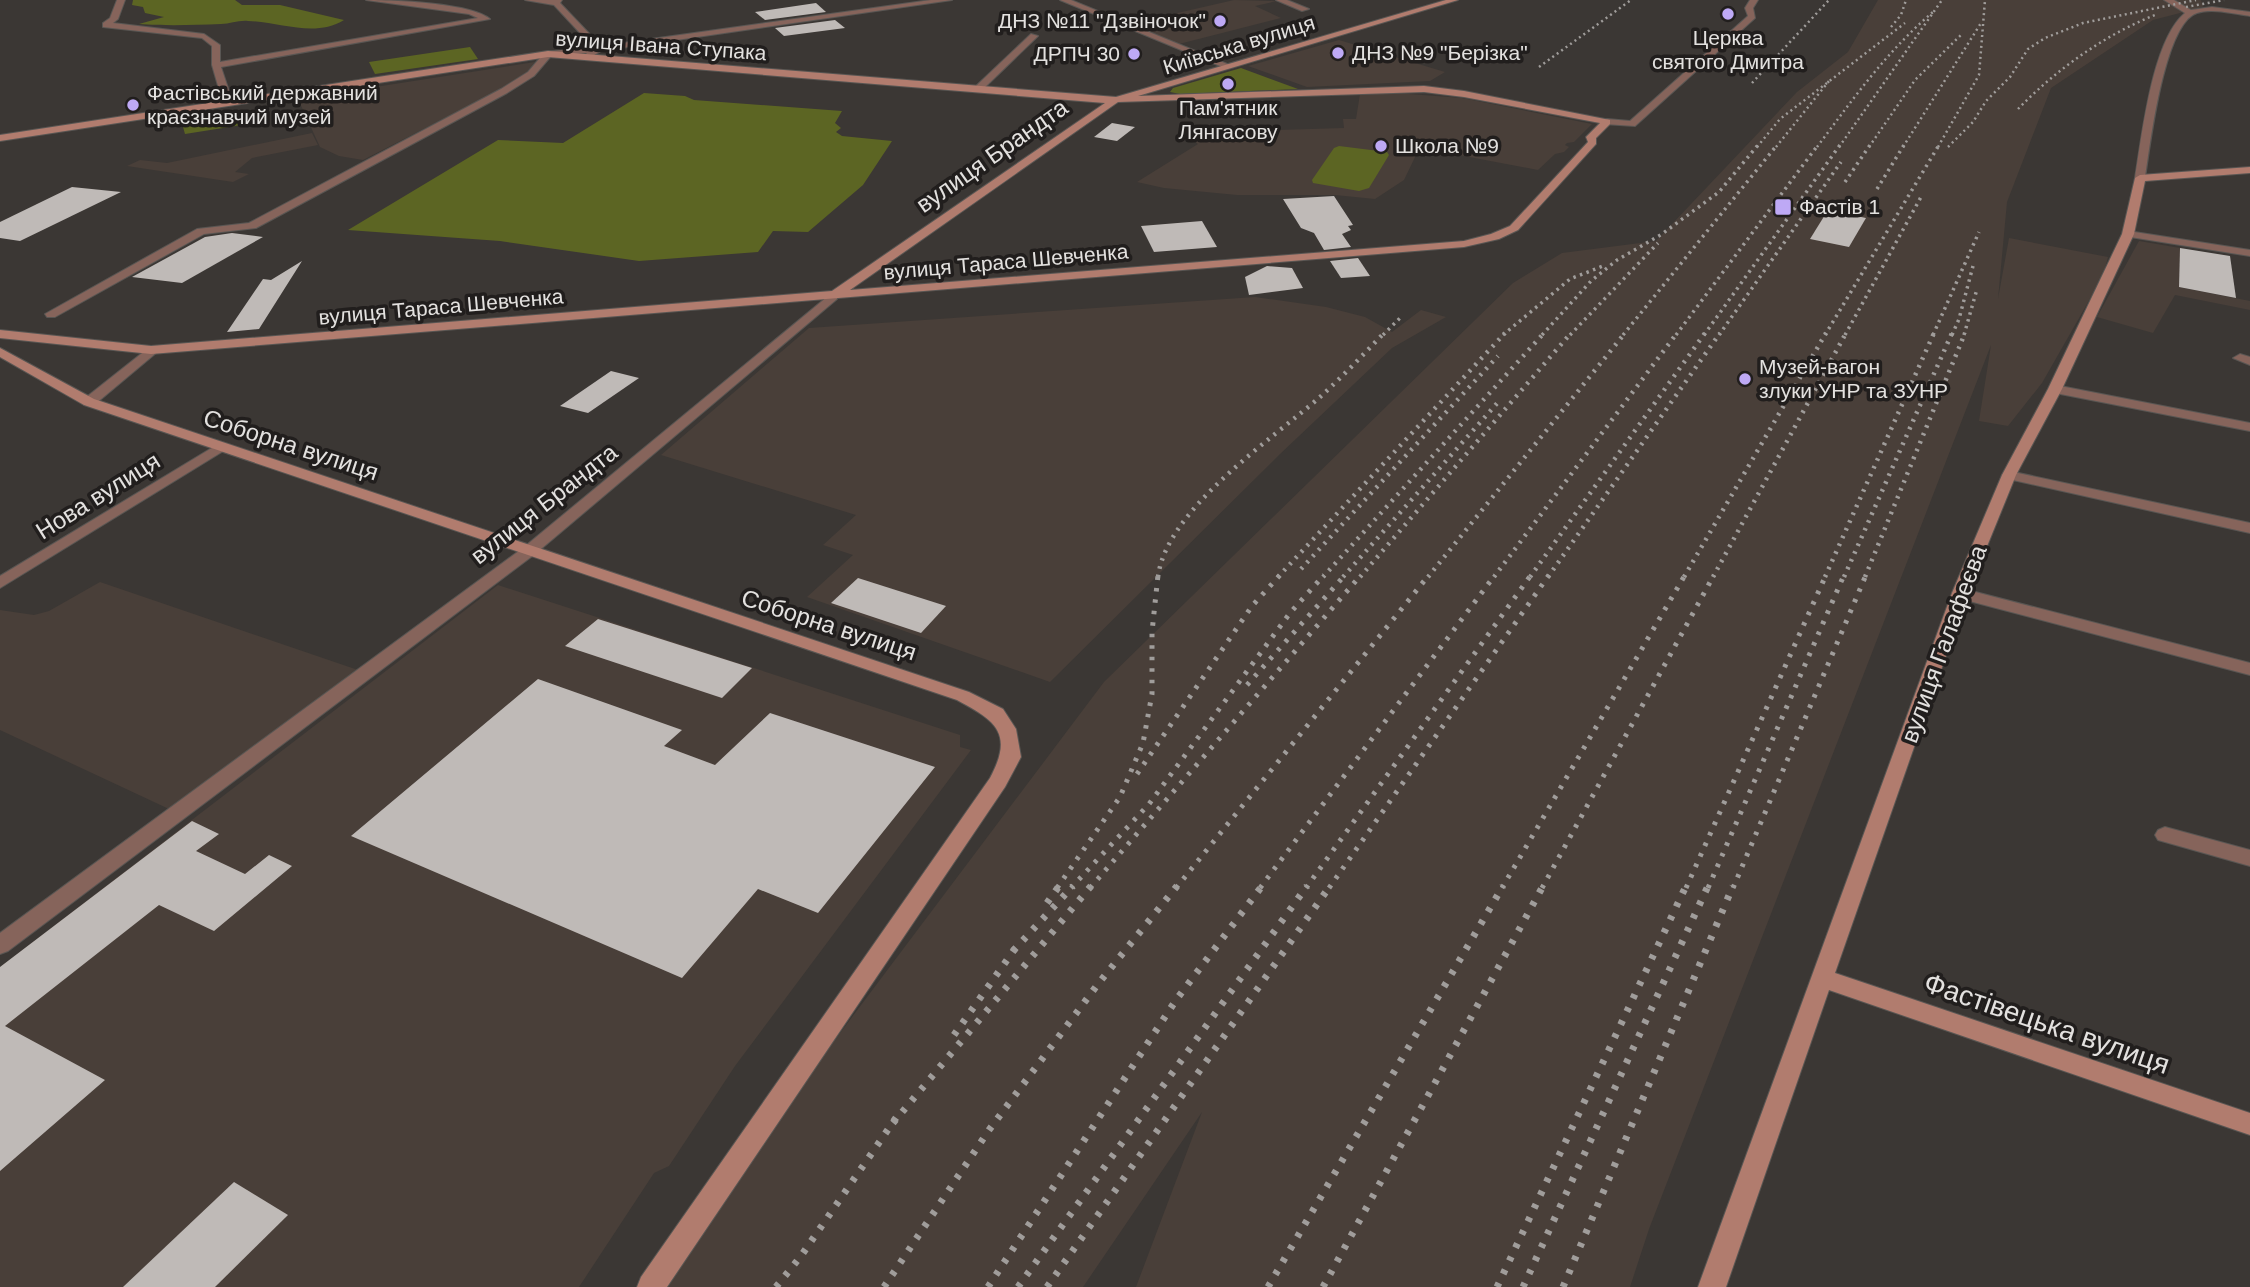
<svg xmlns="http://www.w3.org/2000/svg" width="2250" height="1287" font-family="Arial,sans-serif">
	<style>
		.built { fill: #493f39 }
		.green { fill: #5c6523 }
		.building { fill: #bfbab7 }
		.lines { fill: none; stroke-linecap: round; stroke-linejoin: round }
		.street-casing { stroke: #595653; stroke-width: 2 }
		.secondary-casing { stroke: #595653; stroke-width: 2 }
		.street { fill: #86645b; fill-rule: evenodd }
		.secondary { fill: #b17c6e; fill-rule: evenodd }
		.rail-far4 { stroke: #a09d9b; stroke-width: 2.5; stroke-dasharray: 2 3.5; stroke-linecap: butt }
		.rail-far3 { stroke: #a09d9b; stroke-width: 3.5; stroke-dasharray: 2.5 4.5; stroke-linecap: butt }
		.rail-far2 { stroke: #a09d9b; stroke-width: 4.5; stroke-dasharray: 2.5 6; stroke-linecap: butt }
		.rail-far1 { stroke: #a09d9b; stroke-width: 5; stroke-dasharray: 3.5 8; stroke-linecap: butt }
		.rail { stroke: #a09d9b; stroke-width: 7; stroke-dasharray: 4.5 10; stroke-linecap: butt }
		.poi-dot { fill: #bea9f5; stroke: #211e1d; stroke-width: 2.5 }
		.labels { text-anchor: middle; stroke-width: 7; stroke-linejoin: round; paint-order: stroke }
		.far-poi-label { font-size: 21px; fill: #e3e1df; stroke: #211e1d; text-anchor: start }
		.far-street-label { font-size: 21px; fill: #e3e1df; stroke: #211e1d }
		.street-label { font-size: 24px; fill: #e3e1df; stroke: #211e1d }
		.near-street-label { font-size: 28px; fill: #e3e1df; stroke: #211e1d }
	</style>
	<rect width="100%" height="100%" fill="#3b3734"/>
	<!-- built -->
	<g class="built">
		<polygon points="1234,0 1277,1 1255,6 1281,18 1179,44 1149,32 1179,24 1160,17"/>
		<polygon points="1878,0 2201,0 2203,7 2153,20 2051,88 2007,202 1998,299 2009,238 2108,257 2103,276 2042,383 2008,426 1979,421 1991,345 1649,1229 1630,1287 1136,1287 1202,1112 1083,1287 649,1287 1104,682 1513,283 1562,253 1656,241 1797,92 1848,52"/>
		<polygon points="1339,40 1445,72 1430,81 1307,87 1248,66"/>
		<polygon points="535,62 527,72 498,91 363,160 339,156 320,147 298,99"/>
		<polygon points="1396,93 1462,98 1592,124 1574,142 1567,143 1565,145 1569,147 1564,152 1555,154 1538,170 1443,152 1417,153 1404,180 1375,199 1335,195 1237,195 1164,188 1137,182 1198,144 1192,139 1207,132 1344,128 1343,119 1356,119 1360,94"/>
		<polygon points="312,133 318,145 252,158 235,172 249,174 233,182 127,166 140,160 167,163"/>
		<polygon points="2139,241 2180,248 2179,287 2250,301 2250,310 2175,295 2153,333 2097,317"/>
		<polygon points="1255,297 1326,307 1365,317 1392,332 1421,310 1446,317 1392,348 1280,454 1050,682 807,597 853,555 823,545 856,515 661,455 809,328"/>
		<polygon points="100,582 358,670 169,809 0,730 0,610 34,615 49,611"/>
		<polygon points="498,585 960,735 960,747 971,750 735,1066 669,1166 654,1173 579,1287 0,1287 0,967"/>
	</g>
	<!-- green -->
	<g class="green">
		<path d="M133,0H235L242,5H280L344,20C315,38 280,22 248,21C239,20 230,24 221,24C193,25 167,26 139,24L164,17L145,13L143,7L132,5Z"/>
		<polygon points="470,47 478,59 375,74 369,62"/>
		<polygon points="1241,68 1298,89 1180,94 1170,92 1173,88"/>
		<polygon points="644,93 685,96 694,100 842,111 835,123 841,128 836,132 842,136 892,141 863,185 808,232 773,231 758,252 639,261 500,241 348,230 498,140 563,143"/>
		<polygon points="257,115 260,122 185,134 183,127"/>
		<polygon points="1339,146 1387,152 1389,155 1369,188 1359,191 1313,183 1312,180 1334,148"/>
	</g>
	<!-- building -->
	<g class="building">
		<polygon points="816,3 826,12 765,20 755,12"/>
		<polygon points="835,20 845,28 784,36 775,28"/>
		<polygon points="1112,123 1135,127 1117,141 1094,137"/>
		<polygon points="72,187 121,192 20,241 0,238 0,222"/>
		<polygon points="1334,196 1353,225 1348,226 1351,230 1342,234 1351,247 1324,250 1314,233 1301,228 1283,199"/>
		<polygon points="1828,210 1866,218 1849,247 1810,239"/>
		<polygon points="1202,221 1217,247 1154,252 1141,226"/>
		<polygon points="232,233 263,237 182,283 132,277 205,237"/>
		<polygon points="2180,248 2230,256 2236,298 2179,287"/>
		<polygon points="1358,258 1370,276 1341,278 1330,261"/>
		<polygon points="302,261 259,329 227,332 263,279 271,280"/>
		<polygon points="1267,266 1292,268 1303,288 1249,295 1245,277"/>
		<polygon points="611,371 639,378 588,413 560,406"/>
		<polygon points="858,578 946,606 921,633 831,603"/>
		<polygon points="598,619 752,668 722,698 565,646"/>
		<polygon points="538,679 682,730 664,746 715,765 770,713 935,767 818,913 758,889 682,978 351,836"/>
		<polygon points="192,821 219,834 196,851 245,874 269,855 292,866 214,931 159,905 5,1026 105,1080 0,1171 0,967"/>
		<polygon points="234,1182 288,1215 215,1287 123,1287"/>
	</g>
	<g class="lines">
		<!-- street casing -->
		<g class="street-casing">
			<g id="street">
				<path d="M117,0H125L118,19L113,23L204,34L220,45V62L478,18L469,14L366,0C393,0 471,3 490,19L221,67L233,103L228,106L223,103L212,65V46L202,38L103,27V23L110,18Z"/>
				<polygon points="525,0 562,0 560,3 601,46 931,0 952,0 601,51 589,58 585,55 587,53 551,56 534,76 507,93 256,228 204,234 55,317 47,317 45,314 197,229 249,223 501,89 528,72 545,52 593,47 554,5"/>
				<polygon points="1060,0 1071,0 1232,66 1225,68"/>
				<polygon points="1276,0 1287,0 1309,9 1302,11"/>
				<polygon points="1750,0 1758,0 1753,8 1755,18 1635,126 1604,124 1604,120 1607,119 1630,121 1748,16 1745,8"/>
				<path d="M2164,0H2174L2191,10L2212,7L2250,12V16C2234,14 2213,8 2197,13C2164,23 2150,146 2145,178L2140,181L2135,178C2142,136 2152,40 2185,13Z"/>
				<polygon points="1031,34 1038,36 981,91 975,91 975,87"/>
				<polygon points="2128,231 2250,250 2250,256 2124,236 2124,232"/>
				<polygon points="833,292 837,293 837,299 535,554 8,951 0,954 0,933 523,548"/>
				<polygon points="151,346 158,350 156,353 94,405 84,405 84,399"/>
				<polygon points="2240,354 2250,357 2250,365 2233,358"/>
				<polygon points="2055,385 2250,423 2250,431 2050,392 2050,386"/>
				<polygon points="220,443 227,447 225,450 0,588 0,576"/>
				<polygon points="2009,471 2250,523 2250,533 2004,478 2002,475"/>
				<polygon points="1960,588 2250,663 2250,675 1954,597 1952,593"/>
				<polygon points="2165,827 2250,850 2250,866 2158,840 2155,835 2158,830"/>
			</g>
		</g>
		<!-- secondary casing -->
		<g class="secondary-casing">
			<g id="secondary">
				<path d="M1446,0H1458L1138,96L1424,86L1464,91L1610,120V124L1596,138V144L1518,230L1499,239L1464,247L151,354L0,338V330L151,346L832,291L1105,103L548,57L0,141V135L548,51L1116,97ZM1424,92L1464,97L1600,123L1586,137L1588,142L1510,226L1491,234L1464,241L850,290L1118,102Z"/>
				<polygon points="2250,167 2250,173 2145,181 2134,234 2062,389 2016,475 1968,593 1835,973 2250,1113 2250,1135 1829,990 1726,1287 1698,1287 1952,593 2002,475 2048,389 2122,234 2135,178 2140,175"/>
				<path d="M0,348L94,399L969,692L1003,709L1016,729L1021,757L1005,787L667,1287H637L641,1277L990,778C1014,733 996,721 957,700L84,405L0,357Z"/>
			</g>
		</g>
		<!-- street -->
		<use href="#street" class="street"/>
		<!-- secondary -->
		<use href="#secondary" class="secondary"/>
		<!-- rail-far4 -->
		<g class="rail-far4">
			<polyline points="2186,7 2224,0"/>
			<polyline points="1891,27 1901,15 1906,0"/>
			<polyline points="1539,67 1631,0"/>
			<polyline points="1752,83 1829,0"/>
			<path d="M2018,109C2056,70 2104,35 2155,15"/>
			<polyline points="1757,147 1780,119 1905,23"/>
			<polyline points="1776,147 1829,81"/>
			<path d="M1817,147C1853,99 1887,51 1933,12"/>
			<polyline points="1839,147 1942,0"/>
			<polyline points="1869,147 1915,80 1963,33"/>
			<polyline points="1903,147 1981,23"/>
			<polyline points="1938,147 1979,75 1985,0"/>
			<polyline points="1948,147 1973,122 1986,101 2010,77 2028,49 2045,38 2083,23 2196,0"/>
		</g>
		<!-- rail-far3 -->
		<g class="rail-far3">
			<polyline points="1845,182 1870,145"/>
			<polyline points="1877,189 1904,145"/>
			<polyline points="1383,335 1402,316"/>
			<polyline points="1503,335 1570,279 1603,266"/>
			<polyline points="1542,335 1591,281 1617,260 1662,234 1719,192 1758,145"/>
			<polyline points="1570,335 1658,243"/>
			<polyline points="1623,335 1777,145"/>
			<polyline points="1676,335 1818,145"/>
			<polyline points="1704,335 1840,145"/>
			<polyline points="1719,335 1841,162"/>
			<polyline points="1825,335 1939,145"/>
			<polyline points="1845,335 1921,197"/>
			<polyline points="1933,335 1979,232"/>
			<polyline points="1952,335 1959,319 1973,266"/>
			<polyline points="1964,335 1977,289"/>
		</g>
		<!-- rail-far2 -->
		<g class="rail-far2">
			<polyline points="1301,569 1498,356"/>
			<path d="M1158,577C1166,510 1271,440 1320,397C1342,377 1363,355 1384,333"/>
			<polyline points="1278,577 1505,333"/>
			<polyline points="1323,577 1544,333"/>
			<polyline points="1343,577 1500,400"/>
			<polyline points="1360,577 1571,333"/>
			<polyline points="1428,577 1625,333"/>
			<polyline points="1494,577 1677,333"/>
			<polyline points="1530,577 1705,333"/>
			<polyline points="1548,577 1720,333"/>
			<polyline points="1684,577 1826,333"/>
			<polyline points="1713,577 1846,333"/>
			<polyline points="1825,577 1934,333"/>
			<polyline points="1844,577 1952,333"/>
			<polyline points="1865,577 1965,333"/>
		</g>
		<!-- rail-far1 -->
		<g class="rail-far1">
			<polyline points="1247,685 1345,575"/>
			<polyline points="1137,774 1252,606 1280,575"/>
			<polyline points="1057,888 1120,797 1143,743 1152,694 1152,632 1158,575"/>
			<polyline points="1071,888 1149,804 1290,613 1324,575"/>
			<polyline points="1090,888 1361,575"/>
			<polyline points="1176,888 1429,575"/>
			<polyline points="1260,888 1495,575"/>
			<polyline points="1306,888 1531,575"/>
			<polyline points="1329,888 1549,575"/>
			<polyline points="1502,888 1685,575"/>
			<polyline points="1542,888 1714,575"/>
			<polyline points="1686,888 1826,575"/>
			<polyline points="1708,888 1844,575"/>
			<polyline points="1733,888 1866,575"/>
		</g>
		<!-- rail -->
		<g class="rail">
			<polyline points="1047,903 1059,886"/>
			<polyline points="1013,951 1073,886"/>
			<polyline points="954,1035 1019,943"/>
			<polyline points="893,1123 1091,886"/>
			<polyline points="776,1287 801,1256 898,1115"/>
			<polyline points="884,1287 989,1130 1098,984 1177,886"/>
			<polyline points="988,1287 1176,1000 1262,886"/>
			<polyline points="1018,1287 1307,886"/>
			<polyline points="1047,1287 1330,886"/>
			<polyline points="1268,1287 1503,886"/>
			<polyline points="1323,1287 1543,886"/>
			<polyline points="1497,1287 1686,886"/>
			<polyline points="1523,1287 1708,886"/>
			<polyline points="1563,1287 1733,886"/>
		</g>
	</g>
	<!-- markers -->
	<g class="poi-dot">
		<circle cx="1728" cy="14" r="7"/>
		<circle cx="1220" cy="21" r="7"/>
		<circle cx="1338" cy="53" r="7"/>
		<circle cx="1134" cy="54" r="7"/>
		<circle cx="1228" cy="84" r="7"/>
		<circle cx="133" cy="105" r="7"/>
		<circle cx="1381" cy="146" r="7"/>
		<rect x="1774" y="198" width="18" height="18" rx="3.5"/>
		<circle cx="1745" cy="379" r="7"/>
	</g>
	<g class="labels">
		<!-- far-poi labels -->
		<g class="far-poi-label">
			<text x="1206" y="28" text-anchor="end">ДНЗ №11 "Дзвіночок"</text>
			<text x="1728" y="45" text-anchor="middle">Церква<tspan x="1728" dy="24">святого Дмитра</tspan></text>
			<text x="1352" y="60">ДНЗ №9 "Берізка"</text>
			<text x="1120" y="61" text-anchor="end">ДРПЧ 30</text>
			<text x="147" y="100">Фастівський державний<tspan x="147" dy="24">краєзнавчий музей</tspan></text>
			<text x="1228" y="115" text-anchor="middle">Пам'ятник<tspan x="1228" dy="24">Лянгасову</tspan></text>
			<text x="1395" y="153">Школа №9</text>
			<text x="1799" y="214">Фастів 1</text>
			<text x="1759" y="374">Музей-вагон<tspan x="1759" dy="24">злуки УНР та ЗУНР</tspan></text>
		</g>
		<!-- far-street labels -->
		<g class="far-street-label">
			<text transform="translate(1239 45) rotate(-17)" y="7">Київська вулиця</text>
			<text transform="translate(661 46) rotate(4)" y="7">вулиця Івана Ступака</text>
			<text transform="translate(1006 262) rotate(-5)" y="7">вулиця Тараса Шевченка</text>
			<text transform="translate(441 307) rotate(-5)" y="7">вулиця Тараса Шевченка</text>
		</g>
		<!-- street labels -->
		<g class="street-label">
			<text transform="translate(992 156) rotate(-35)" y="8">вулиця Брандта</text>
			<text transform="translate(291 445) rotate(18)" y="8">Соборна вулиця</text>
			<text transform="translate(98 496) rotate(-32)" y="8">Нова вулиця</text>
			<text transform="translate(544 504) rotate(-38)" y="8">вулиця Брандта</text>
			<text transform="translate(829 625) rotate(18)" y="8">Соборна вулиця</text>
			<text transform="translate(1944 644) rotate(-70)" y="8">вулиця Галафеєва</text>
		</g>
		<!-- near-street labels -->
		<g class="near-street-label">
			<text transform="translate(2047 1023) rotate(19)" y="10">Фастівецька вулиця</text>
		</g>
	</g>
</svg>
